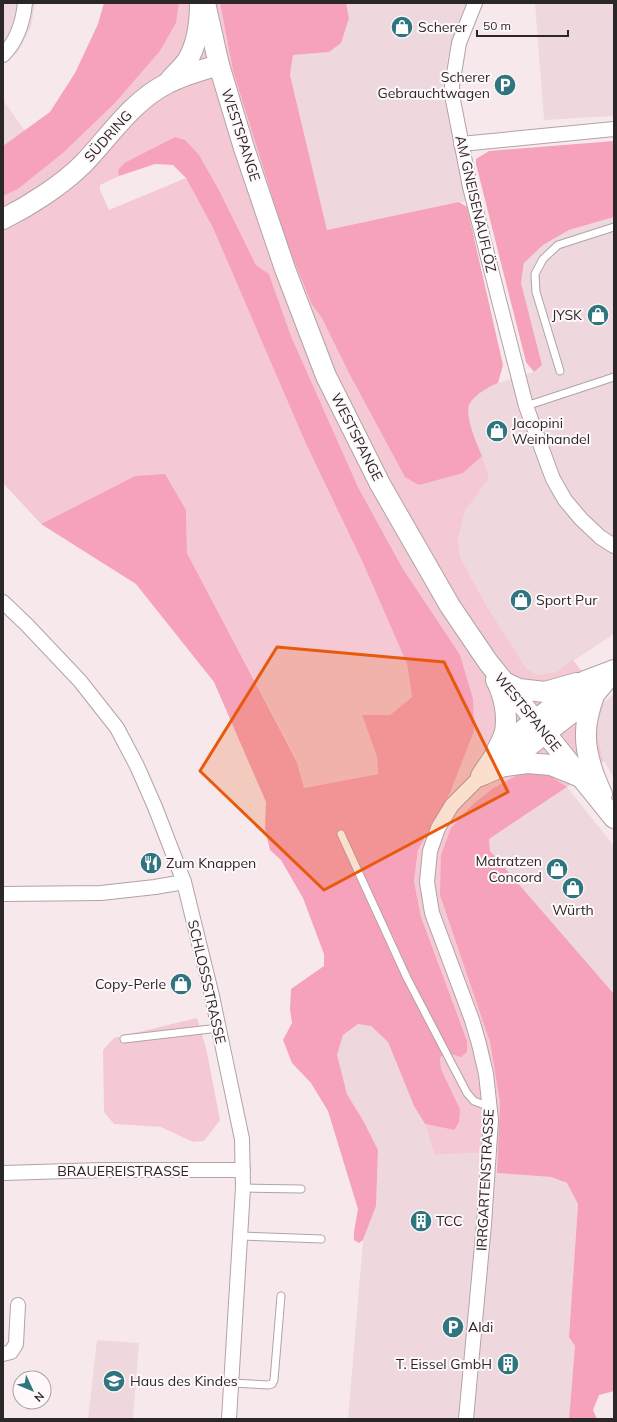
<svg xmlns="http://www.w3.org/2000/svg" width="617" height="1422" font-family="Mulish,sans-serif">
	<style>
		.built { fill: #eed8dd }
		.green { fill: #f4c9d4 }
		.forest { fill: #f5a2ba }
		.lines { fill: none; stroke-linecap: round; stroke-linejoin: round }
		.lane-casing { stroke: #b1a3a6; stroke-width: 9 }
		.street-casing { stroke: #b1a3a6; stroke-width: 16 }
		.secondary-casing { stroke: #b1a3a6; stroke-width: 22 }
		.lane { stroke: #fff; stroke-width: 7 }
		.street { stroke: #fff; stroke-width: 14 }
		.secondary { stroke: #fff; stroke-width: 20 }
		.marked { fill: #e8590c; fill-opacity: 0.2; stroke: #e8590c; stroke-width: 3; stroke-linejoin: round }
		.labels { text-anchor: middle; stroke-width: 4; stroke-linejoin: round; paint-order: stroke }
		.poi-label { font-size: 14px; fill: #2b2627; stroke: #fef8fa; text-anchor: start }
		.street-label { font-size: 14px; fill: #2b2627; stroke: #fef8fa }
	</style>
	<rect width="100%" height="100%" fill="#f7e8ec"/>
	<!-- built -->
	<g class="built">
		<polygon points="3,3 35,3 31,27 18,52 3,65"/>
		<polygon points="346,3 466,3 451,43 443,84 467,201 327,230 290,75 293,55 329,52 349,18"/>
		<polygon points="535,3 614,3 614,116 544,120"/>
		<polygon points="3,100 25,131 3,146"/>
		<polygon points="614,217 614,634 556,672 537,675 526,668 485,603 460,557 458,540 465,511 488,480 488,475 467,415 469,403 485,389 498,383 534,372 542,365 521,283 525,262 543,245 569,230"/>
		<polygon points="614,694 614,778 604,761 598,740 598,722 605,701"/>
		<polygon points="567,787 614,846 614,994 490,851 489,839"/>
		<polygon points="358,1024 371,1026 388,1042 414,1106 425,1124 436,1155 499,1152 498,1173 551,1177 568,1184 578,1204 569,1337 575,1346 569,1419 348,1419 363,1240 376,1206 378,1150 364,1122 347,1094 337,1055 343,1035"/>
		<polygon points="97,1340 139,1343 133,1419 88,1419"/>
	</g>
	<!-- green -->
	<g class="green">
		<polygon points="179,3 220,3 233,71 286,241 312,305 322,318 463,473 482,456 488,475 488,480 465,511 458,540 460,557 485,603 526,668 537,675 556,672 573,660 605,701 598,722 598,740 604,761 567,787 546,774 492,789 471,983 490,1042 500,1103 499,1152 435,1155 425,1124 454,1130 460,1109 441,1069 440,1057 451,1054 441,972 421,917 414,881 418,850 450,793 403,569 358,487 291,336 269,274 256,265 221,194 175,137 124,163 118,170 119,176 100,185 100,190 109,210 186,178 213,228 306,444 363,563 407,664 412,697 390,715 362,715 377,757 378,774 304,788 297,761 187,553 186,510 135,476 41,524 3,483 3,196 18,189 63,153 116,102 160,51 176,23"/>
		<polygon points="197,1018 206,1048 220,1120 204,1141 193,1142 161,1127 114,1124 104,1112 103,1050 114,1038"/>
	</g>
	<!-- forest -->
	<g class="forest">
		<polygon points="104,3 179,3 176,23 160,51 116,102 63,153 18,189 3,196 3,146 50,112 75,73 98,24"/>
		<path d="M220,3H346L349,18L341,43L329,52L293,55L290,75L327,230L459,202L467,207L503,365L498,383C488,387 476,394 470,403C463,414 478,445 482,456L463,473L419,485L405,477L349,373L322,318L312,305L286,241L233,71Z"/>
		<polygon points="175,137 185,140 199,155 221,194 256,265 269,274 291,336 358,487 403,569 460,655 473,699 474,731 450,793 418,850 414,881 421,917 467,1041 467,1052 461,1057 451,1054 440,1057 441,1069 460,1109 459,1122 454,1130 425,1124 414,1106 388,1042 371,1026 358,1024 343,1035 337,1055 347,1094 364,1122 378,1150 376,1206 363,1240 359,1243 354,1240 354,1232 358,1209 328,1111 311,1083 292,1063 283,1040 292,1023 290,1009 291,989 324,966 324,954 303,898 281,860 270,850 265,829 266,802 214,682 136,584 41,524 135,476 165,474 186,510 187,553 297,762 304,788 378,774 377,757 362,715 390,715 412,697 407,664 363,563 306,444 213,228 186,178 173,165 155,164 119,176 118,170 124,163"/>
		<polygon points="614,141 614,217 569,230 543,245 524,263 521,283 542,365 534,372 526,362 476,164 476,159 489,151"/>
		<polygon points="521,773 547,774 567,787 489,839 490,851 614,994 614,1391 599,1395 593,1410 597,1419 569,1419 575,1346 569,1337 578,1204 567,1183 551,1177 497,1173 500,1103 490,1042 440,895 441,855 451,828 471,806 492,789"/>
	</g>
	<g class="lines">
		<!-- lane casing -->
		<g class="lane-casing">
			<g id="lane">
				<polyline points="560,371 536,292 535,274 543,259 558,245 614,227"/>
				<polyline points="526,406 614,377"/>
				<polyline points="341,834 407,978 467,1093 474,1101 490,1107"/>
				<polyline points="124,1039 219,1028"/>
				<polyline points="243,1188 301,1189"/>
				<polyline points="240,1236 321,1239"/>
				<polyline points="231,1383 268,1385 272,1384 274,1380 281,1296"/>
			</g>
		</g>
		<!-- street casing -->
		<g class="street-casing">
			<g id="street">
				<polyline points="475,3 459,43 452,86 453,100 470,187 526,406 553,479 565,500 581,519 600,537 614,546"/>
				<path d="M3,55C17,41 23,22 25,3"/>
				<polyline points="461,144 614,129"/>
				<polyline points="3,602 27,625 80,681 117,728 137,766 155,807 184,882 212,996 242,1139 243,1188 229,1419"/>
				<polyline points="3,894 101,893 155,887 184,882"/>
				<polyline points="3,1173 103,1170 243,1170"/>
				<polyline points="3,1354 11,1352 16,1344 18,1305"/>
				<polyline points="466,1419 484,1224 491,1120 486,1074 479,1044 472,1020 432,913 427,882 430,851 438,828 452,805 481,776"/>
			</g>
		</g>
		<!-- secondary casing -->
		<g class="secondary-casing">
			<g id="secondary">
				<polyline points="205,3 219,65 244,148 285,269 326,376 380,484 450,606 488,662 614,818"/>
				<path d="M170,80C175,74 182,68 187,61C197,45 200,22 200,3"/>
				<path d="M3,219C29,206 62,185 83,164C110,136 132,101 168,83C183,75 202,70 219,65"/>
				<polyline points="504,682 519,689 545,692 577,683"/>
				<path d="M594,695C590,707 586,719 586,732C585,753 593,775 602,794"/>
				<path d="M496,752C499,746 503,739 505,732C508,715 504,695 496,680"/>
				<polyline points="505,766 527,763 551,765 578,776"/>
				<polyline points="485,774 503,766 587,701 594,695 613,672"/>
				<polyline points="481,776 493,758 518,734 585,681 614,670"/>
			</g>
		</g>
		<!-- lane -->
		<use href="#lane" class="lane"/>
		<!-- street -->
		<use href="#street" class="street"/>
		<!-- secondary -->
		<use href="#secondary" class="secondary"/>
	</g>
	<!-- marked area -->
	<path class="marked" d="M277,647L444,662L508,792L324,890L200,771Z"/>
	<!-- icons -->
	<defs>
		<g id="shop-disc" transform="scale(1.15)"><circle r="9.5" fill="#2e7580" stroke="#fef8fa"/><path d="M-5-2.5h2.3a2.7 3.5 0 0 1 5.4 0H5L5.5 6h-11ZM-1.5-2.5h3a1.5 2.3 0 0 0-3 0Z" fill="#fff"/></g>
		<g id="parking-disc" transform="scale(1.15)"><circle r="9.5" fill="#2e7580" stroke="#fef8fa"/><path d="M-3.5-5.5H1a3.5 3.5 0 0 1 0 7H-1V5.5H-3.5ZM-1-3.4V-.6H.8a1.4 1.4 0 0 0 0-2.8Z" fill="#fff"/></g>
		<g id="restaurant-disc" transform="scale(1.15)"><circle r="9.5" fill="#2e7580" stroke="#fef8fa"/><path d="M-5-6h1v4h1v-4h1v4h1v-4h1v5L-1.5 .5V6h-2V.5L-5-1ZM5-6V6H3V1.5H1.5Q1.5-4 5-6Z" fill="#fff"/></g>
		<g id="building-disc" transform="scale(1.15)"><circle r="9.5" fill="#2e7580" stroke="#fef8fa"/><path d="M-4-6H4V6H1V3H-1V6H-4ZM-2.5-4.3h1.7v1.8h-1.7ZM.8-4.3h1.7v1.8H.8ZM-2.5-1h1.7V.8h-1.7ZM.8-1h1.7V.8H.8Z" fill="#fff"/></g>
		<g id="school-disc" transform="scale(1.15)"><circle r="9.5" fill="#2e7580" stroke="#fef8fa"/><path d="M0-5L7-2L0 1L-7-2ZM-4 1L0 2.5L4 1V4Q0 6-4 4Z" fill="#fff"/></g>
	</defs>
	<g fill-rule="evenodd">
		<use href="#shop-disc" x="402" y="27"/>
		<use href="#parking-disc" x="505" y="85"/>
		<use href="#shop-disc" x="598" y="315"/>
		<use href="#shop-disc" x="497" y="431"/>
		<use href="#shop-disc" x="521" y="600"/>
		<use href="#restaurant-disc" x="151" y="863"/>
		<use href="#shop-disc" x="557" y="869"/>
		<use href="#shop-disc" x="573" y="888"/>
		<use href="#shop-disc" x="181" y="984"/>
		<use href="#building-disc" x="421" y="1221"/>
		<use href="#parking-disc" x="453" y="1327"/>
		<use href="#building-disc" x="508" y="1364"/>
		<use href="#school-disc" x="114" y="1381"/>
	</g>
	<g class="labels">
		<!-- poi labels -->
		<g class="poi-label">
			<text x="418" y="32">Scherer</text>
			<text x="490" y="82" text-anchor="end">Scherer<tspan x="490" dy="16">Gebrauchtwagen</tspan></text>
			<text x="582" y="320" text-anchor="end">JYSK</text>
			<text x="512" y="428">Jacopini<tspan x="512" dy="16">Weinhandel</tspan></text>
			<text x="536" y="605">Sport Pur</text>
			<text x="542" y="866" text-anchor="end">Matratzen<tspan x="542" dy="16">Concord</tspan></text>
			<text x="166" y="868">Zum Knappen</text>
			<text x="573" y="915" text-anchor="middle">Würth</text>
			<text x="166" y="989" text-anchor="end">Copy-Perle</text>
			<text x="436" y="1226">TCC</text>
			<text x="468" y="1332">Aldi</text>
			<text x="492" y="1369" text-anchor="end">T. Eissel GmbH</text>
			<text x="130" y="1386">Haus des Kindes</text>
		</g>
		<!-- street labels -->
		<g class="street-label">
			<text transform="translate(241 135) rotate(72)" y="5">WESTSPANGE</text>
			<text transform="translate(108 136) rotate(-48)" y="5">SÜDRING</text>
			<text transform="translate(476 204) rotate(77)" y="5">AM GNEISENAUFLÖZ</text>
			<text transform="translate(357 437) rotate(63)" y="5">WESTSPANGE</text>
			<text transform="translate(528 712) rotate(51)" y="5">WESTSPANGE</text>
			<text transform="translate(207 982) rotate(77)" y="5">SCHLOSSSTRASSE</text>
			<text x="123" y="1176">BRAUEREISTRASSE</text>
			<text transform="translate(485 1180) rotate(-87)" y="5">IRRGARTENSTRASSE</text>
		</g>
	</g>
	<!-- border -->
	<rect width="617" height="1422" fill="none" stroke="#2b2627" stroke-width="8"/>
	<!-- north arrow -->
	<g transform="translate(32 1390) rotate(134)"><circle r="19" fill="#fef8fa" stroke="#aaa4a6"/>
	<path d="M0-3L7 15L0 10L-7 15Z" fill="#2e7580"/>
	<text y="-6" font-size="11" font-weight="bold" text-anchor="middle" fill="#2b2627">N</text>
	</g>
	<!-- scale -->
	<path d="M477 30v6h91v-6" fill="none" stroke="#2b2627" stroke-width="2"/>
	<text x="483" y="30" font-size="12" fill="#2b2627" stroke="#fef8fa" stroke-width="3" paint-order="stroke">50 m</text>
</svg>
